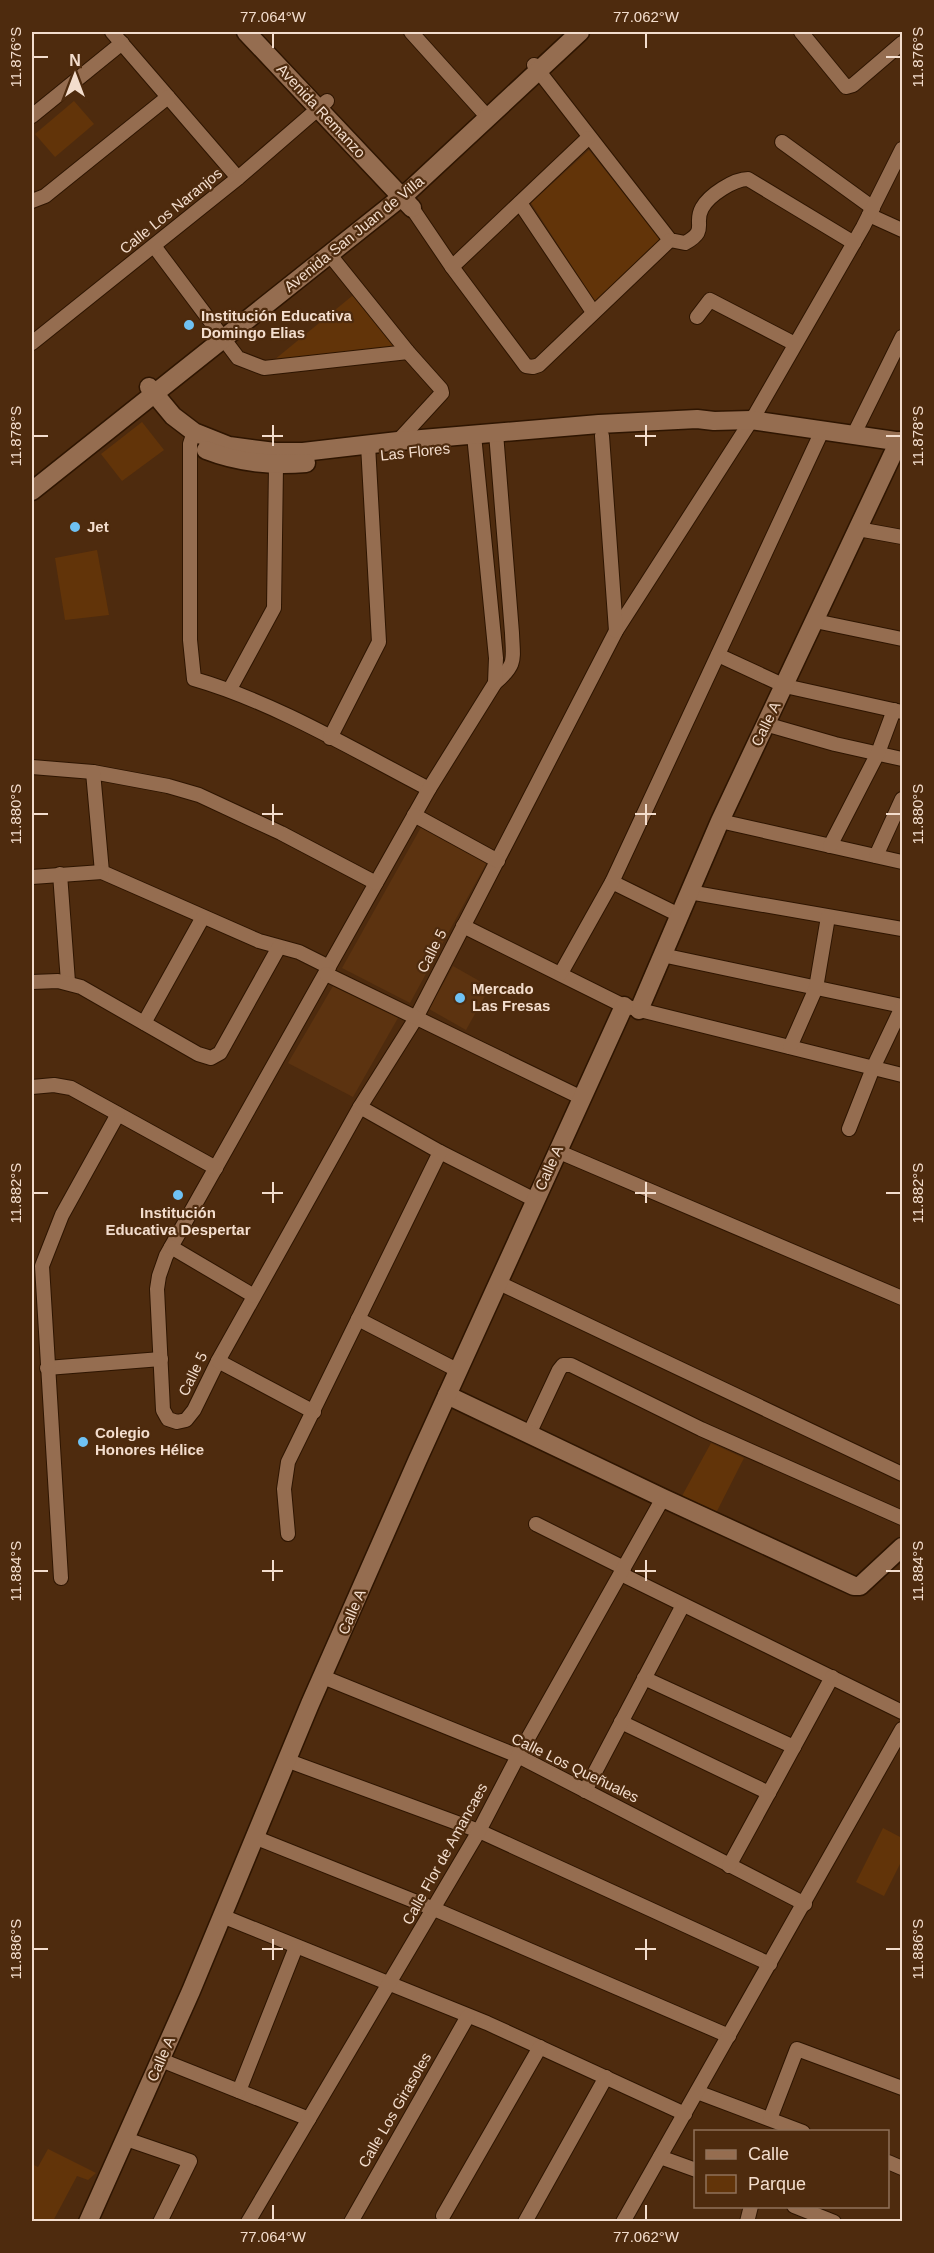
<svg xmlns="http://www.w3.org/2000/svg" width="934" height="2253" font-family="Helvetica,sans-serif">
	<style>
		.built { fill: #5c3310 }
		.green { fill: #623409 }
		.lines { fill: none; stroke-linecap: round; stroke-linejoin: round }
		.street-casing { stroke: #2e1501; stroke-width: 16 }
		.secondary-casing { stroke: #2e1501; stroke-width: 21 }
		.street { stroke: #956d50; stroke-width: 14 }
		.secondary { stroke: #956d50; stroke-width: 18 }
		.ticks { fill: none; stroke: #f3ddcd; stroke-width: 2 }
		.poi-dot { fill: #6fc2f4; stroke: #4e2b0e; stroke-width: 2 }
		.labels { text-anchor: middle; stroke-width: 4.5; stroke-linejoin: round; paint-order: stroke }
		.street-label { font-size: 15px; fill: #f3ddcd; stroke: #4e2b0e }
		.poi-label { font-size: 15px; font-weight: bold; fill: #f3ddcd; stroke: #4e2b0e; text-anchor: start }
		.neatline { fill: none; stroke: #f3ddcd; stroke-width: 2 }
		.ticks-label { font-size: 15px; text-anchor: middle; fill: #f3ddcd }
	</style>
	<rect width="100%" height="100%" fill="#4e2b0e"/>
	<!-- built -->
	<g class="built">
		<polygon points="424,822 488,860 410,1003 342,968"/>
		<polygon points="453,966 490,987 466,1030 429,1009"/>
		<polygon points="333,986 398,1018 353,1097 288,1063"/>
	</g>
	<!-- green -->
	<g class="green">
		<polygon points="74,101 94,124 55,157 35,134"/>
		<polygon points="589,150 661,240 595,302 531,203"/>
		<polygon points="357,292 401,350 268,365"/>
		<polygon points="142,422 164,450 122,481 101,454"/>
		<polygon points="97,550 109,615 65,620 55,558"/>
		<polygon points="711,1443 744,1458 716,1513 682,1496"/>
		<polygon points="883,1828 902,1838 902,1860 884,1896 856,1882"/>
		<polygon points="48,2149 96,2173 88,2180 77,2176 53,2221 32,2221 32,2164 38,2167"/>
	</g>
	<g class="lines">
		<!-- street casing -->
		<g class="street-casing">
			<g id="street">
				<polyline points="112,32 238,178"/>
				<polyline points="411,32 483,112"/>
				<polyline points="801,32 846,87 853,85 902,43"/>
				<path d="M534,65L670,240L685,243C709,230 693,224 702,208C709,195 734,179 748,179L854,243"/>
				<polyline points="32,116 122,43"/>
				<polyline points="782,142 873,208"/>
				<polyline points="32,201 45,196 168,97"/>
				<polyline points="520,203 593,312"/>
				<polyline points="412,208 452,267 526,366 533,367 539,365 670,240"/>
				<polyline points="869,215 902,230"/>
				<polyline points="154,246 238,358 264,368 408,352"/>
				<polyline points="330,255 408,352 441,389 442,393 398,441"/>
				<polyline points="452,267 588,138"/>
				<polyline points="697,317 710,300 795,344"/>
				<polyline points="32,343 238,178 327,101"/>
				<path d="M194,432L190,444V640L194,679C274,702 354,750 429,789"/>
				<path d="M496,433L512,633C513,660 517,664 495,683L429,789L166,1256L159,1276L157,1289L163,1410L168,1419L177,1422L186,1420L194,1410L218,1361L360,1107L416,1018L616,631L756,413L863,227L902,149"/>
				<polyline points="474,435 496,658 495,683"/>
				<polyline points="602,436 616,631"/>
				<polyline points="853,436 902,337"/>
				<polyline points="858,529 902,537"/>
				<polyline points="815,621 902,639"/>
				<polyline points="718,655 785,686 902,712"/>
				<polyline points="230,689 274,608 276,466"/>
				<polyline points="765,724 835,744 902,759"/>
				<polyline points="330,738 379,642 368,445"/>
				<polyline points="32,767 93,772 168,786 199,795 281,833 376,883"/>
				<polyline points="93,772 102,872 259,941 299,952 329,967"/>
				<polyline points="414,815 498,861"/>
				<polyline points="720,821 902,862"/>
				<polyline points="830,846 878,753 894,710"/>
				<polyline points="876,856 902,799"/>
				<polyline points="60,874 68,982"/>
				<polyline points="32,877 102,872"/>
				<polyline points="612,882 679,915"/>
				<polyline points="689,892 902,929"/>
				<polyline points="463,926 624,1006 902,1075"/>
				<polyline points="662,955 902,1006"/>
				<polyline points="561,973 612,882 822,431"/>
				<polyline points="326,974 582,1098"/>
				<polyline points="32,982 58,981 81,987 198,1054 211,1058 220,1053 279,947"/>
				<polyline points="144,1023 203,917"/>
				<polyline points="790,1047 816,988 828,917"/>
				<polyline points="32,1087 54,1085 71,1088 216,1168"/>
				<polyline points="360,1107 440,1152 535,1200"/>
				<polyline points="849,1129 873,1068 902,1007"/>
				<polyline points="557,1151 902,1298"/>
				<polyline points="171,1247 254,1296"/>
				<polyline points="499,1283 902,1474"/>
				<polyline points="358,1319 457,1370"/>
				<polyline points="218,1361 314,1412"/>
				<polyline points="47,1368 161,1359"/>
				<polyline points="529,1434 559,1370 563,1365 571,1365 701,1429 902,1518"/>
				<polyline points="536,1524 624,1568"/>
				<polyline points="288,1534 284,1489 288,1462 440,1152"/>
				<polyline points="621,1574 902,1712"/>
				<polyline points="61,1578 42,1266 62,1215 118,1114"/>
				<polyline points="323,1677 518,1756 805,1904"/>
				<polyline points="644,1678 794,1747"/>
				<polyline points="621,1722 769,1793"/>
				<polyline points="286,1760 479,1831 770,1964"/>
				<polyline points="585,1791 683,1605"/>
				<polyline points="254,1837 434,1909 729,2036"/>
				<polyline points="729,1866 832,1677"/>
				<polyline points="222,1916 487,2023 685,2114"/>
				<polyline points="161,2060 309,2119"/>
				<polyline points="239,2091 296,1947"/>
				<polyline points="697,2092 803,2132"/>
				<polyline points="770,2119 797,2049 902,2088"/>
				<polyline points="126,2139 190,2161 160,2222"/>
				<polyline points="660,2157 696,2170"/>
				<polyline points="888,2162 902,2168"/>
				<polyline points="794,2206 834,2222"/>
				<polyline points="443,2216 540,2047"/>
				<polyline points="248,2222 479,1831 518,1756 663,1498"/>
				<polyline points="351,2222 468,2016"/>
				<polyline points="525,2222 606,2077"/>
				<polyline points="623,2222 902,1729"/>
				<polyline points="747,2222 751,2206"/>
			</g>
		</g>
		<!-- secondary casing -->
		<g class="secondary-casing">
			<g id="secondary">
				<polyline points="246,32 412,208"/>
				<polyline points="149,387 173,416 194,432 229,446 275,452 303,452 398,441 599,424 697,419 714,421 751,420 902,442"/>
				<path d="M206,450C239,463 271,466 306,463"/>
				<polyline points="32,491 409,191 580,32"/>
				<polyline points="639,1010 720,821 899,441"/>
				<polyline points="447,1395 663,1498 854,1586 860,1586 902,1547"/>
				<polyline points="88,2222 191,1991 310,1704 418,1459 624,1006"/>
			</g>
		</g>
		<!-- street -->
		<use href="#street" class="street"/>
		<!-- secondary -->
		<use href="#secondary" class="secondary"/>
	</g>
	<!-- ticks -->
	<path class="ticks" d="M273,33V48M646,33V48M33,57H48M886,57H901M273,425V446M646,425V446M33,436H48M262,436H283M635,436H656M886,436H901M273,804V825M646,804V825M33,814H48M262,814H283M635,814H656M886,814H901M273,1182V1203M646,1182V1203M33,1193H48M262,1193H283M635,1193H656M886,1193H901M273,1560V1581M646,1560V1581M33,1571H48M262,1571H283M635,1571H656M886,1571H901M273,1939V1960M646,1939V1960M33,1949H48M262,1949H283M635,1949H656M886,1949H901M273,2205V2220M646,2205V2220"/>
	<!-- markers -->
	<g class="poi-dot">
		<circle cx="189" cy="325" r="6"/>
		<circle cx="75" cy="527" r="6"/>
		<circle cx="460" cy="998" r="6"/>
		<circle cx="178" cy="1195" r="6"/>
		<circle cx="83" cy="1442" r="6"/>
	</g>
	<g class="labels">
		<!-- street labels -->
		<g class="street-label">
			<text transform="translate(321 111) rotate(47)" y="5">Avenida Remanzo</text>
			<text transform="translate(171 211) rotate(-39)" y="5">Calle Los Naranjos</text>
			<text transform="translate(354 234) rotate(-39)" y="5">Avenida San Juan de Villa</text>
			<text transform="translate(415 452) rotate(-6)" y="5">Las Flores</text>
			<text transform="translate(766 724) rotate(-64)" y="5">Calle A</text>
			<text transform="translate(432 951) rotate(-63)" y="5">Calle 5</text>
			<text transform="translate(549 1168) rotate(-66)" y="5">Calle A</text>
			<text transform="translate(193 1374) rotate(-64)" y="5">Calle 5</text>
			<text transform="translate(352 1612) rotate(-67)" y="5">Calle A</text>
			<text transform="translate(575 1768) rotate(26)" y="5">Calle Los Queñuales</text>
			<text transform="translate(445 1854) rotate(-61)" y="5">Calle Flor de Amancaes</text>
			<text transform="translate(161 2059) rotate(-66)" y="5">Calle A</text>
			<text transform="translate(395 2110) rotate(-60)" y="5">Calle Los Girasoles</text>
		</g>
		<!-- poi labels -->
		<g class="poi-label">
			<text x="201" y="321">Institución Educativa<tspan x="201" dy="17">Domingo Elias</tspan></text>
			<text x="87" y="532">Jet</text>
			<text x="472" y="994">Mercado<tspan x="472" dy="17">Las Fresas</tspan></text>
			<text x="178" y="1218" text-anchor="middle">Institución<tspan x="178" dy="17">Educativa Despertar</tspan></text>
			<text x="95" y="1438">Colegio<tspan x="95" dy="17">Honores Hélice</tspan></text>
		</g>
	</g>
	<!-- border -->
	<rect width="934" height="2253" fill="none" stroke="#4e2b0e" stroke-width="66"/>
	<!-- legend -->
	<rect x="694" y="2130" width="195" height="78" fill="#4e2b0e" stroke="#90725a" stroke-width="1.5"/>
	<rect x="706" y="2150" width="30" height="9" fill="#956d50" stroke="#90725a" stroke-width="1.5"/>
	<text x="748" y="2160" font-size="18" fill="#f3ddcd">Calle</text>
	<rect x="706" y="2175" width="30" height="18" fill="#623409" stroke="#90725a" stroke-width="1.5"/>
	<text x="748" y="2190" font-size="18" fill="#f3ddcd">Parque</text>
	<!-- north arrow -->
	<g transform="translate(75 75)" stroke="#4e2b0e" stroke-width="4.5" paint-order="stroke">
	<path d="M0-4.5L10 22L0 15L-10 22Z" fill="#f3ddcd"/>
	<text y="-9" font-size="16" font-weight="bold" text-anchor="middle" fill="#f3ddcd">N</text>
	</g>
	<rect x="33" y="33" width="868" height="2187" class="neatline"/>
	<g class="ticks-label">
		<text x="273" y="22">77.064°W</text>
		<text x="646" y="22">77.062°W</text>
		<text transform="translate(16 57) rotate(-90)" y="5">11.876°S</text>
		<text transform="translate(918 57) rotate(-90)" y="5">11.876°S</text>
		<text transform="translate(16 436) rotate(-90)" y="5">11.878°S</text>
		<text transform="translate(918 436) rotate(-90)" y="5">11.878°S</text>
		<text transform="translate(16 814) rotate(-90)" y="5">11.880°S</text>
		<text transform="translate(918 814) rotate(-90)" y="5">11.880°S</text>
		<text transform="translate(16 1193) rotate(-90)" y="5">11.882°S</text>
		<text transform="translate(918 1193) rotate(-90)" y="5">11.882°S</text>
		<text transform="translate(16 1571) rotate(-90)" y="5">11.884°S</text>
		<text transform="translate(918 1571) rotate(-90)" y="5">11.884°S</text>
		<text transform="translate(16 1949) rotate(-90)" y="5">11.886°S</text>
		<text transform="translate(918 1949) rotate(-90)" y="5">11.886°S</text>
		<text x="273" y="2242">77.064°W</text>
		<text x="646" y="2242">77.062°W</text>
	</g>
</svg>
